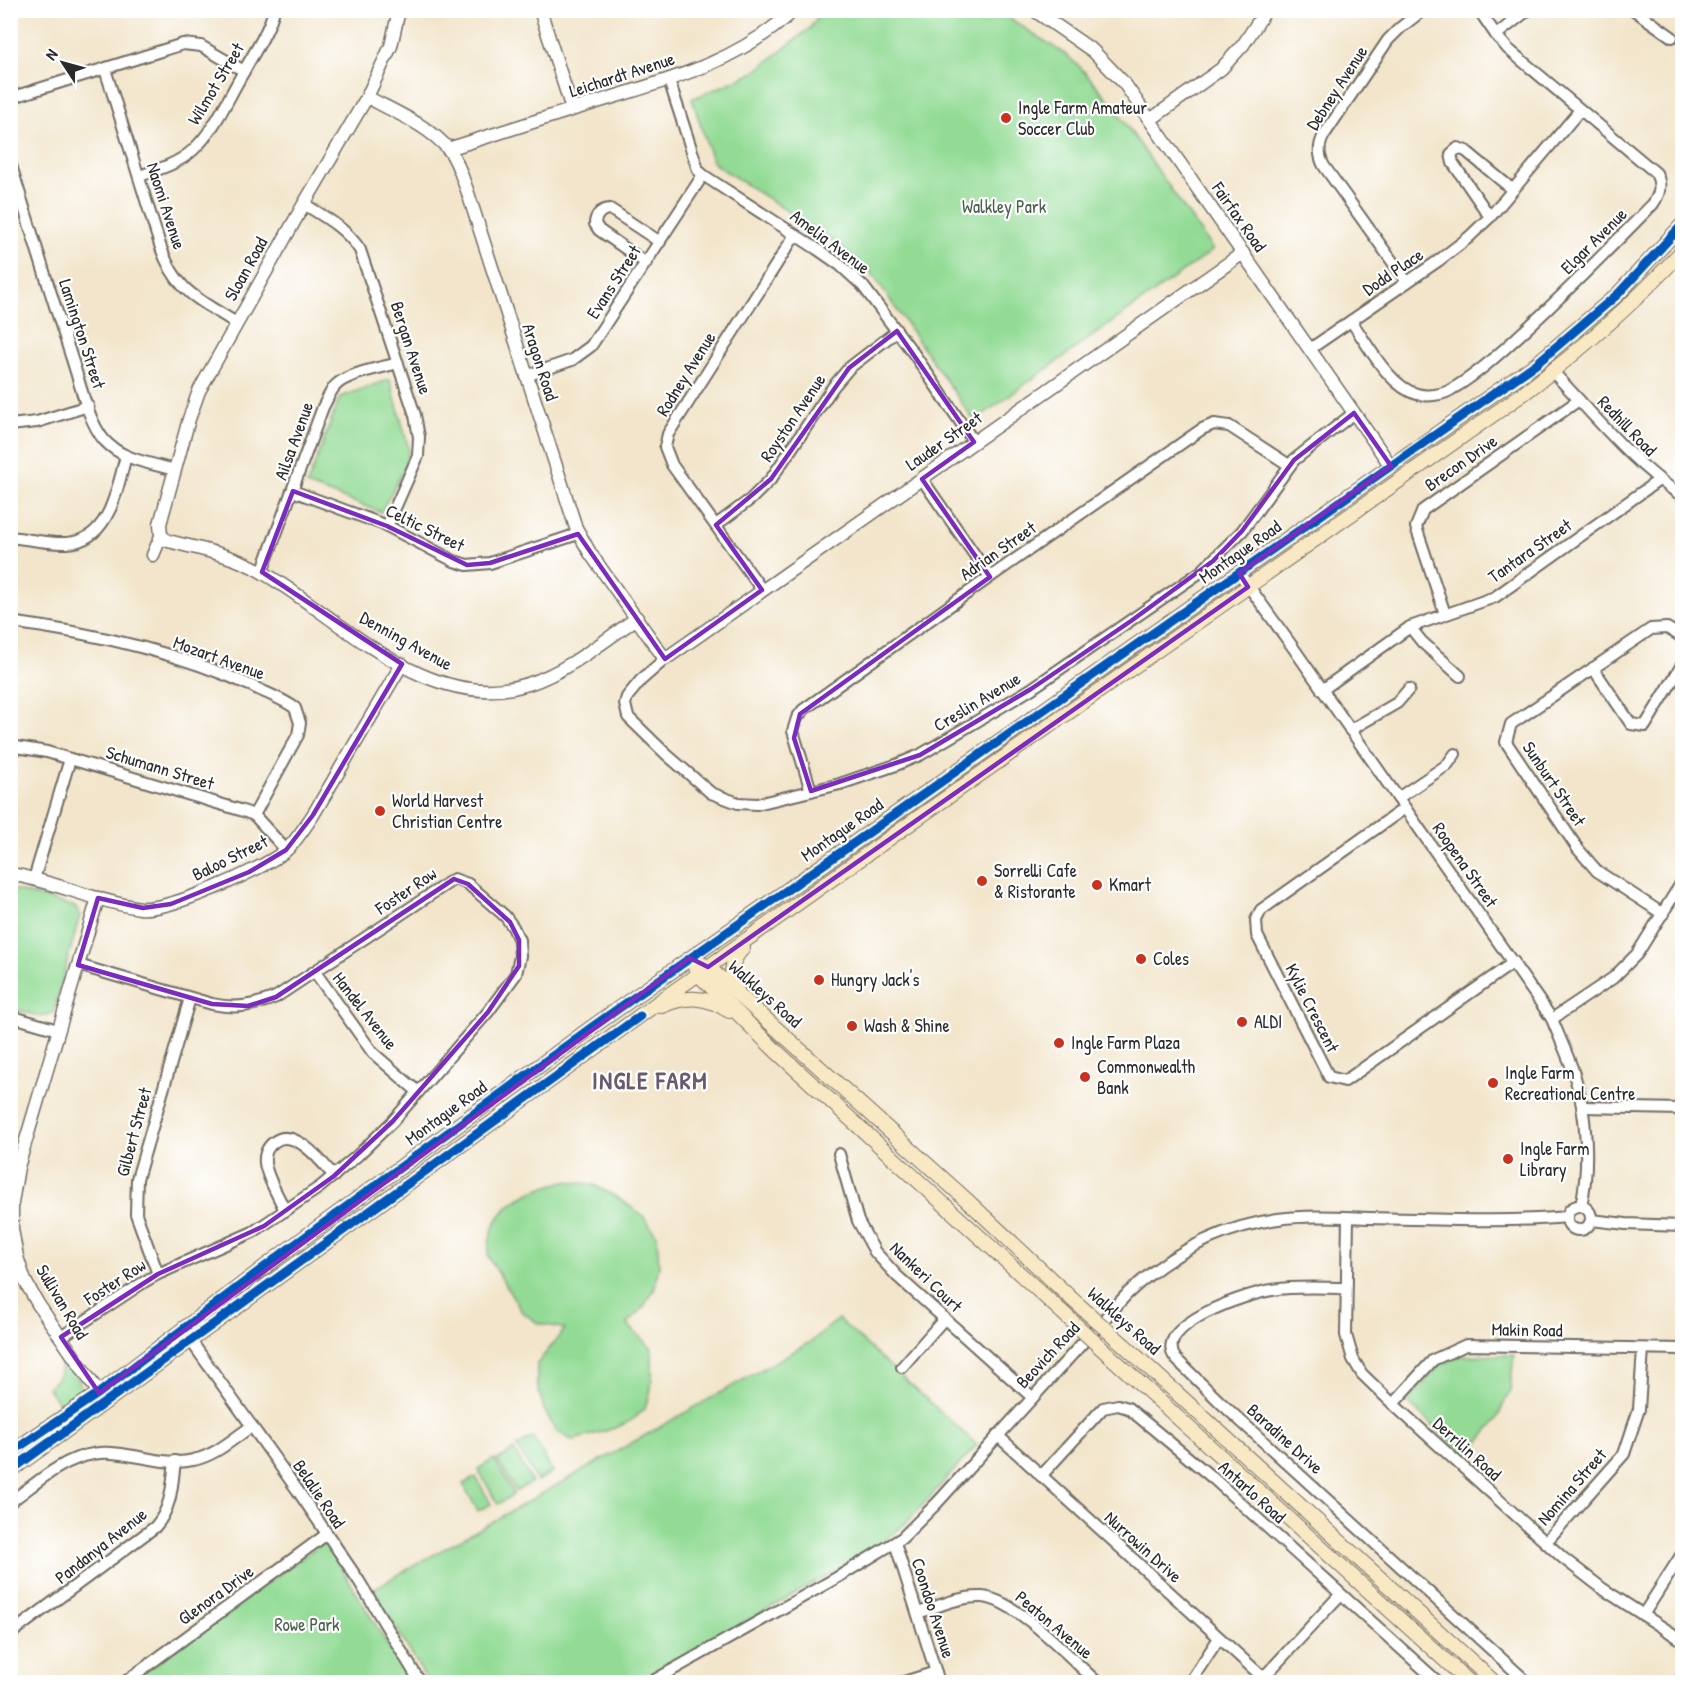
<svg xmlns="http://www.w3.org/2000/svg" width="1693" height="1693" font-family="'Patrick Hand',sans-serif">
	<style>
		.green { fill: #93db95; stroke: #5f8360; stroke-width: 1.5 }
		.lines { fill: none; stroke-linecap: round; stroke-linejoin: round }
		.minor-casing { stroke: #716c63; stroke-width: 14 }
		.tertiary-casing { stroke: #716c63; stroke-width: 15 }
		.secondary-casing { stroke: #716c63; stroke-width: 16 }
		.minor { stroke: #fff; stroke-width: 10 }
		.tertiary { stroke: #fff; stroke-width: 12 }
		.secondary { stroke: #f8e8c3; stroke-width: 14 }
		.secondary-bridge-casing { stroke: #716c63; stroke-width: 16; stroke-linecap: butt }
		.secondary-bridge { stroke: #f8e8c3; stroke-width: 14 }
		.cycleway-casing { stroke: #fff; stroke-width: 13 }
		.cycleway { stroke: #0057b8; stroke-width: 9 }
		.marked { fill: none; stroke: #7b2cbf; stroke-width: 4.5; stroke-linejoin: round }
		.poi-dot { fill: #c8321e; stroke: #fff; stroke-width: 2 }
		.labels { text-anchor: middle; stroke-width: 4.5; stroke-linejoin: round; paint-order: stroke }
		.street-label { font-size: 18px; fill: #2b2b2b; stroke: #fff }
		.poi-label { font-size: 18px; fill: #2b2b2b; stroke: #fff; text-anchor: start }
		.park-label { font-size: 18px; fill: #4a604b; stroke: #fff }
		.district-label { font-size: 24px; font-weight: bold; letter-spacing: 1.5px; fill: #685b6e; stroke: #fff }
	</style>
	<rect width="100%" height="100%" fill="#fff"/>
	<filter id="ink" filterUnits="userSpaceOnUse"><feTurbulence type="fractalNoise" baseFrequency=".0167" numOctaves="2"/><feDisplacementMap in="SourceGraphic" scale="12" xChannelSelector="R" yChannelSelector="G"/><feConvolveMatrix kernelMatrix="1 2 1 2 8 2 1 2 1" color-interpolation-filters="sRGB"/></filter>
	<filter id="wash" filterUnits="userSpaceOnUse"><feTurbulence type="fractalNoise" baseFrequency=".008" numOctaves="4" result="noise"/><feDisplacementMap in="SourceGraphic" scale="24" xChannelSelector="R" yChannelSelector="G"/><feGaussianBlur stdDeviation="1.35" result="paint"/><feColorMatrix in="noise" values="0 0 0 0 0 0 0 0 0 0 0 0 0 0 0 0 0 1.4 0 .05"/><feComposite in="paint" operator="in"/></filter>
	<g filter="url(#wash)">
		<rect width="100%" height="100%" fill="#f2e5cb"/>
		<!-- green -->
		<g class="green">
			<polygon points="822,11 998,11 1065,54 1081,68 1109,100 1213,250 974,421 870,271 835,242 713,163 692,99 753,73 810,28"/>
			<polygon points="390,379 409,450 405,467 381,512 307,485 340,397"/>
			<polygon points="11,889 76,907 80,915 53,1013 41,1017 11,1008"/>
			<path d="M566,1181L594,1185L620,1199L643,1216L657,1236L659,1266L654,1290L642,1309L627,1324L652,1349C652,1367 654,1388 646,1405C636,1427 593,1434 572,1440L556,1431L544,1409L537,1384V1364L565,1329L538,1323L522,1312L488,1256C489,1247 489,1236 493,1228C505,1199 538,1188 566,1181Z"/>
			<polygon points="838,1319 977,1445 911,1518 898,1530 860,1557 639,1682 428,1682 373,1589 812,1341"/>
			<polygon points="1514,1355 1510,1390 1496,1421 1466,1457 1407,1402 1440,1365 1459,1356"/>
			<path d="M66,1361L80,1382L81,1391L76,1399L62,1409L48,1388C56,1380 62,1376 60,1365Z"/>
			<polygon points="533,1437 553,1472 537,1481 517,1446"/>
			<polygon points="514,1450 532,1482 516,1491 497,1460"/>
			<polygon points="494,1459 514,1494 498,1504 478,1469"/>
			<polygon points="476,1477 491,1504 478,1511 463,1484"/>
			<polygon points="325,1541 410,1682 131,1682"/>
		</g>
	</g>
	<g filter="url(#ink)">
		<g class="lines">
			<!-- minor casing -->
			<g class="minor-casing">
				<g id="minor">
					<polyline points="1634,10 1672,37"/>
					<polyline points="1496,35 1528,10"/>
					<path d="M105,69L160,245C176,292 197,298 236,323"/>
					<polyline points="669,80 698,170 703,175 817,249 840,265 863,286 914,354 974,442"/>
					<polyline points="10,98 183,44 201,46 244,71"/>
					<path d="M10,162C30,228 51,294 72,359C80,383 88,421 104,440C122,460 150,463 175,470"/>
					<path d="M139,176C157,170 178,164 193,150C215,130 228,98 243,73C254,52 268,33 274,10"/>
					<path d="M304,204C325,217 347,229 360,250L415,415L419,437L418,456L387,526"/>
					<polyline points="1490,217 1453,163 1451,154 1458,148 1466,151 1513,190"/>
					<path d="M646,263L599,230L595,224C595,216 601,209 610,209L660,242"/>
					<path d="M1407,282L1324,166C1318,155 1318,146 1324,135L1388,40L1400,28L1423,10"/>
					<path d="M1351,321C1367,343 1389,387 1417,394C1427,397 1443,395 1452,389C1478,374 1501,352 1523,332C1568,291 1610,248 1653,204C1660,194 1662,185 1656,173L1508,49L1496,35L1479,10"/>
					<polyline points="1310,349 1438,261 1468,238 1490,217 1580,110"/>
					<path d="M1553,372C1594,415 1632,463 1682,496"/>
					<polyline points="526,376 572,360 591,346 703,175"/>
					<polyline points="10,425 37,422 88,406"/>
					<polyline points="922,479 990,577"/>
					<polyline points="293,491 387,526 454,561 467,565 490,563 578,534"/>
					<polyline points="716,525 751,499 771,479 833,387 849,368 897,331"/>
					<path d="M10,537C29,539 49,544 67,543C110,541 117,488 126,456"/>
					<path d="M262,572L323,407C327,400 330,392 335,386C347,373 381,368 398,363"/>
					<path d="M1239,573L1292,646L1552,1019C1559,1037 1568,1055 1574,1074C1587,1113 1590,1166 1581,1206"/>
					<polyline points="762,590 672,465 665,447 668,434 795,235"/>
					<polyline points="1445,614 1416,527 1423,510 1579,400"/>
					<path d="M10,622C94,633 178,652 254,687C268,694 283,699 295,708L300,723L298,735L254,815"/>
					<polyline points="1410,627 1422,642 1460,676"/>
					<polyline points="665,659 641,680 627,697 625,704 628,717 666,754 711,793 738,803 757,804 840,784 896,765 920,755 1031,689 1202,571 1242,531 1294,460 1354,413"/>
					<polyline points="1593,668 1631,724 1645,726 1682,665"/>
					<polyline points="1322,690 1410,627 1495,597 1659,480"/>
					<polyline points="1350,730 1397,703 1409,689"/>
					<polyline points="10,746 47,752 240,810 254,815 286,850"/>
					<polyline points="811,791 793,731 797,718 803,710 990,577 1202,429 1214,424 1229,426 1289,465"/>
					<polyline points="1398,798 1447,765 1455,754"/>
					<polyline points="1405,808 1261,910 1256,920 1257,935 1329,1077 1345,1081 1514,962"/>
					<polyline points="34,879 70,759"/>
					<polyline points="1663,914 1597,871 1578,849 1506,742 1511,724 1651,629 1667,628 1682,637"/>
					<polyline points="315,972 373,1053 418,1092"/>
					<polyline points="10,1016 58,1030"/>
					<polyline points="1552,1019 1613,978 1637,954 1682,882"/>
					<polyline points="1583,1107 1682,1109"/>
					<polyline points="839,1154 858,1221 875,1252 897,1276 1032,1397"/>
					<circle cx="1579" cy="1218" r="12"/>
					<path d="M285,1211C279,1196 267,1179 265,1163C264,1155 267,1147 274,1142C294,1126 322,1162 334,1176"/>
					<polyline points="1348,1218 1346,1335 1353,1359 1362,1374 1393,1404 1563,1558 1603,1589 1682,1640"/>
					<polyline points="1591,1220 1626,1224 1682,1226"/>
					<polyline points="158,1274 136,1214 137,1179 190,998"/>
					<path d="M1346,1288C1321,1288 1296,1286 1272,1290C1250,1293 1149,1325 1176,1359L1221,1403L1527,1682"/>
					<polyline points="186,1334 298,1491 359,1581 420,1682"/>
					<path d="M61,1337L144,1282L158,1274L253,1232L320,1187L357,1156L393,1121L488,1012L516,974L520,956L519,940L513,927L505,916L468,884L454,879L276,997C254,1006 236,1009 212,1004L78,965"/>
					<polyline points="902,1367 944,1319"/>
					<polyline points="1393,1404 1433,1360 1466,1345 1682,1349"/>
					<polyline points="997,1435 1268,1682"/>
					<polyline points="1041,1476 1103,1408 1118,1405 1128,1408 1214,1479 1438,1682"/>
					<path d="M10,1502C36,1484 61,1459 93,1454C125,1448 162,1468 193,1460C215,1456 234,1438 252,1426"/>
					<polyline points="1546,1542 1624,1454 1639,1409 1643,1349"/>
					<polyline points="895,1543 939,1682"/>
					<path d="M918,1613C939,1606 960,1596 982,1597C1016,1599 1071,1659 1097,1682"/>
					<polyline points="1643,1615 1682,1554"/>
					<path d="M10,1634L155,1527C172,1508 172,1485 175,1461"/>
					<polyline points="1263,1678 1340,1595"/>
					<polyline points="125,1682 327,1534"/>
					<path d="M651,1682L838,1577L902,1538L937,1503L1128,1293C1170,1254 1221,1227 1278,1219C1308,1215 1340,1217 1370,1218C1435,1219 1501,1223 1567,1217"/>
					<polyline points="904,1682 936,1672"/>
					<polyline points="1190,1682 1219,1638"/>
					<polyline points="1679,1682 1682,1677"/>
				</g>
			</g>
			<!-- tertiary casing -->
			<g class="tertiary-casing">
				<g id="tertiary">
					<polyline points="540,10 572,109"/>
					<polyline points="1034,10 1093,51 1124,83 1391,466"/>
					<path d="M367,97C395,112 430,126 450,151C458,162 462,177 467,190L576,528L590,553L665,659L1243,253"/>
					<polyline points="1150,120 1221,69 1243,45 1266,10"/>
					<path d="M448,149C493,135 538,120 584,106C660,82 734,66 794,10"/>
					<path d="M161,536L168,541C199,549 234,555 262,572C341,618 429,716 528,684C566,672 604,641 637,618"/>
					<polyline points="153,555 161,536 160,524 189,419 199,391 304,204 367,97 391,46 399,10"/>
					<path d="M10,874C54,881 96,902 140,908C170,911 259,871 284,852C296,842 304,828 313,815L402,664"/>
					<polyline points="98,898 18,1167 12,1203 12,1229 17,1257 25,1281 38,1304 103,1399"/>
				</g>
			</g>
			<!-- secondary casing -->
			<g class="secondary-casing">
				<g id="secondary">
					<polyline points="702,964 708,967 970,1203 1073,1300"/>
					<polyline points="695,967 698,974 776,1051 1063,1313"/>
					<path d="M738,993C730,976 729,962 743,948"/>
					<path d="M662,1006C686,995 707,996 729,1011"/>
					<polyline points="1124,1345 1494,1682"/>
					<polyline points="1111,1357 1469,1682"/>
					<polyline points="10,1453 99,1393 283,1253 595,1025 1536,364 1618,294 1682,225"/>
					<path d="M10,1471L670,994L915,820L1527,391C1583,348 1635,303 1682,251"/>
				</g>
			</g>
			<!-- minor -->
			<use href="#minor" class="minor"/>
			<!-- tertiary -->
			<use href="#tertiary" class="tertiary"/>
			<!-- secondary -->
			<use href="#secondary" class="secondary"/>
			<!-- secondary-bridge casing -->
			<g class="secondary-bridge-casing">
				<g id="secondary-bridge">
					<polyline points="1073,1300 1124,1345"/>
					<polyline points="1063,1313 1111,1357"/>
				</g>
			</g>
			<!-- secondary-bridge -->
			<use href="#secondary-bridge" class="secondary-bridge"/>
			<!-- cycleway casing -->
			<g class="cycleway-casing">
				<g id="cycleway">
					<polyline points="10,1453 99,1393 283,1253 595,1025 1536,364 1618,294 1682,225"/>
					<polyline points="10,1471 640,1016"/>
				</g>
			</g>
			<!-- cycleway -->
			<use href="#cycleway" class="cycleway"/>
		</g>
	</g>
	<!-- marked area -->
	<path class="marked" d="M897,331L974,442L922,479L990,577L800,714L794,738L811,791L920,755L1031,689L1131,621L1213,561L1242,531L1294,460L1354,413L1391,466L1239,573L1248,587L708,967L690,958L99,1393L61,1337L158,1274L264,1226L334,1176L393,1121L488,1012L519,966V940L510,922L468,884L454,879L276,997L248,1006L212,1004L78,965L98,898L143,908L171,904L249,872L286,850L313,815L402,664L262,572L293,491L387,526L467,565L490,563L578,534L665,659L762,590L716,525L771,479L849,368Z"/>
	<!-- markers -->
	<g class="poi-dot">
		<circle cx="1006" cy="118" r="6"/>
		<circle cx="380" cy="811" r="6"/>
		<circle cx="982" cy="881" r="6"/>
		<circle cx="1097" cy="885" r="6"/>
		<circle cx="1141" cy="959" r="6"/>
		<circle cx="819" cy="980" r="6"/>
		<circle cx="1242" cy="1022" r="6"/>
		<circle cx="852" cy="1026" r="6"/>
		<circle cx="1059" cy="1043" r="6"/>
		<circle cx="1085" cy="1077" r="6"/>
		<circle cx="1493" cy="1083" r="6"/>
		<circle cx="1508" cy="1159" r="6"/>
	</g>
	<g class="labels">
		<!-- street labels -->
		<g class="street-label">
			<text transform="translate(622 75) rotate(-18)" y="6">Leichardt Avenue</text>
			<text transform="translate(216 84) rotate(-59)" y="6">Wilmot Street</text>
			<text transform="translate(1337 88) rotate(-57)" y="6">Debney Avenue</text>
			<text transform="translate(166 206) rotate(72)" y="6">Naomi Avenue</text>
			<text transform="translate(1239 217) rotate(55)" y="6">Fairfax Road</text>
			<text transform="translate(1594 241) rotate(-45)" y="6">Elgar Avenue</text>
			<text transform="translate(830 242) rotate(37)" y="6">Amelia Avenue</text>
			<text transform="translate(246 269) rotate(-61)" y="6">Sloan Road</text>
			<text transform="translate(1393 272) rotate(-34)" y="6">Dodd Place</text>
			<text transform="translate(614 282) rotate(-57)" y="6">Evans Street</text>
			<text transform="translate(82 334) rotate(72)" y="6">Lamington Street</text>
			<text transform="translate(411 348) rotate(72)" y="6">Bergan Avenue</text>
			<text transform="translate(540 362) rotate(72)" y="6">Aragon Road</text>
			<text transform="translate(686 374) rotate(-58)" y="6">Rodney Avenue</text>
			<text transform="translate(793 418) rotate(-56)" y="6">Royston Avenue</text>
			<text transform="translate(1627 426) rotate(46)" y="6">Redhill Road</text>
			<text transform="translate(294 441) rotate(-70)" y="6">Ailsa Avenue</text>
			<text transform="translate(944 441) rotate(-35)" y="6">Lauder Street</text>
			<text transform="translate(1461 463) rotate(-35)" y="6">Brecon Drive</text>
			<text transform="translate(425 528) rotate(26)" y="6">Celtic Street</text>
			<text transform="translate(998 551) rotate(-35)" y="6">Adrian Street</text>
			<text transform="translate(1530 551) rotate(-35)" y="6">Tantara Street</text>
			<text transform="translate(1240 552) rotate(-35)" y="6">Montague Road</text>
			<text transform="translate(406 641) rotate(29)" y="6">Denning Avenue</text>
			<text transform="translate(219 658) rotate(20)" y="6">Mozart Avenue</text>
			<text transform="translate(977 702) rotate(-31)" y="6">Creslin Avenue</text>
			<text transform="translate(160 768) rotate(17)" y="6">Schumann Street</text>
			<text transform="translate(1554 784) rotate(56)" y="6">Sunburt Street</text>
			<text transform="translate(842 830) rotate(-35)" y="6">Montague Road</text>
			<text transform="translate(230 858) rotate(-26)" y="6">Baloo Street</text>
			<text transform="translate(1465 865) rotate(55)" y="6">Roopena Street</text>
			<text transform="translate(406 891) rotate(-34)" y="6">Foster Row</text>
			<text transform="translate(765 994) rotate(42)" y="6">Walkleys Road</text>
			<text transform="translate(1312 1008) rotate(63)" y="6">Kylie Crescent</text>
			<text transform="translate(365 1011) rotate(52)" y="6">Handel Avenue</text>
			<text transform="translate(446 1113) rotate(-36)" y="6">Montague Road</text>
			<text transform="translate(134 1132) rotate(-75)" y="6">Gilbert Street</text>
			<text transform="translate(926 1277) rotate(44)" y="6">Nankeri Court</text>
			<text transform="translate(115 1282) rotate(-33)" y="6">Foster Row</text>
			<text transform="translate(62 1302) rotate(59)" y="6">Sullivan Road</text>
			<text transform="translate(1124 1321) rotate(42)" y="6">Walkleys Road</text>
			<text transform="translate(1527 1330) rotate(1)" y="6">Makin Road</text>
			<text transform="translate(1048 1355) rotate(-47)" y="6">Beovich Road</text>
			<text transform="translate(1285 1439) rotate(42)" y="6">Baradine Drive</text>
			<text transform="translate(1467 1449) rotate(42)" y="6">Derrilin Road</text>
			<text transform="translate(1572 1487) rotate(-49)" y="6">Nomina Street</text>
			<text transform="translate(1252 1492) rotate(42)" y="6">Antarlo Road</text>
			<text transform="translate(319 1494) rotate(56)" y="6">Belalie Road</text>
			<text transform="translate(101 1546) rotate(-38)" y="6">Pandanya Avenue</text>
			<text transform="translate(1143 1547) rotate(42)" y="6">Nurrowin Drive</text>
			<text transform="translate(216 1595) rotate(-36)" y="6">Glenora Drive</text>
			<text transform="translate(933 1608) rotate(72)" y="6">Coondoo Avenue</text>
			<text transform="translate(1054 1625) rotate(40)" y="6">Peaton Avenue</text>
		</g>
		<!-- poi labels -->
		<g class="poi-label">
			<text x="1018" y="114">Ingle Farm Amateur<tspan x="1018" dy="21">Soccer Club</tspan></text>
			<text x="392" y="807">World Harvest<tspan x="392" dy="21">Christian Centre</tspan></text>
			<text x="994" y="877">Sorrelli Cafe<tspan x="994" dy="21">&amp; Ristorante</tspan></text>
			<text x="1109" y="891">Kmart</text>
			<text x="1153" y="965">Coles</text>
			<text x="831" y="986">Hungry Jack's</text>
			<text x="1254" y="1028">ALDI</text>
			<text x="864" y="1032">Wash &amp; Shine</text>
			<text x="1071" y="1049">Ingle Farm Plaza</text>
			<text x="1097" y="1073">Commonwealth<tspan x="1097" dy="21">Bank</tspan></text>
			<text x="1505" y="1079">Ingle Farm<tspan x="1505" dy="21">Recreational Centre</tspan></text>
			<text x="1520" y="1155">Ingle Farm<tspan x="1520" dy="21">Library</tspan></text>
		</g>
		<!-- park labels -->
		<g class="park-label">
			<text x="1004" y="213">Walkley Park</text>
			<text x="307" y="1631">Rowe Park</text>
		</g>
		<!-- district labels -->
		<g class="district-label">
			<text x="650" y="1089">INGLE FARM</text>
		</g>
	</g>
	<!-- margin -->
	<rect width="1693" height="1693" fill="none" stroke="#fff" stroke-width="36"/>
	<!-- north arrow -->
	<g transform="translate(63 63) rotate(306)" stroke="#ffffff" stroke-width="4.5" paint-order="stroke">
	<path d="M0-4.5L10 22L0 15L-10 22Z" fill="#2b2b2b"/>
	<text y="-9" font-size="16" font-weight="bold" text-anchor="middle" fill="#2b2b2b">N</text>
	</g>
</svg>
